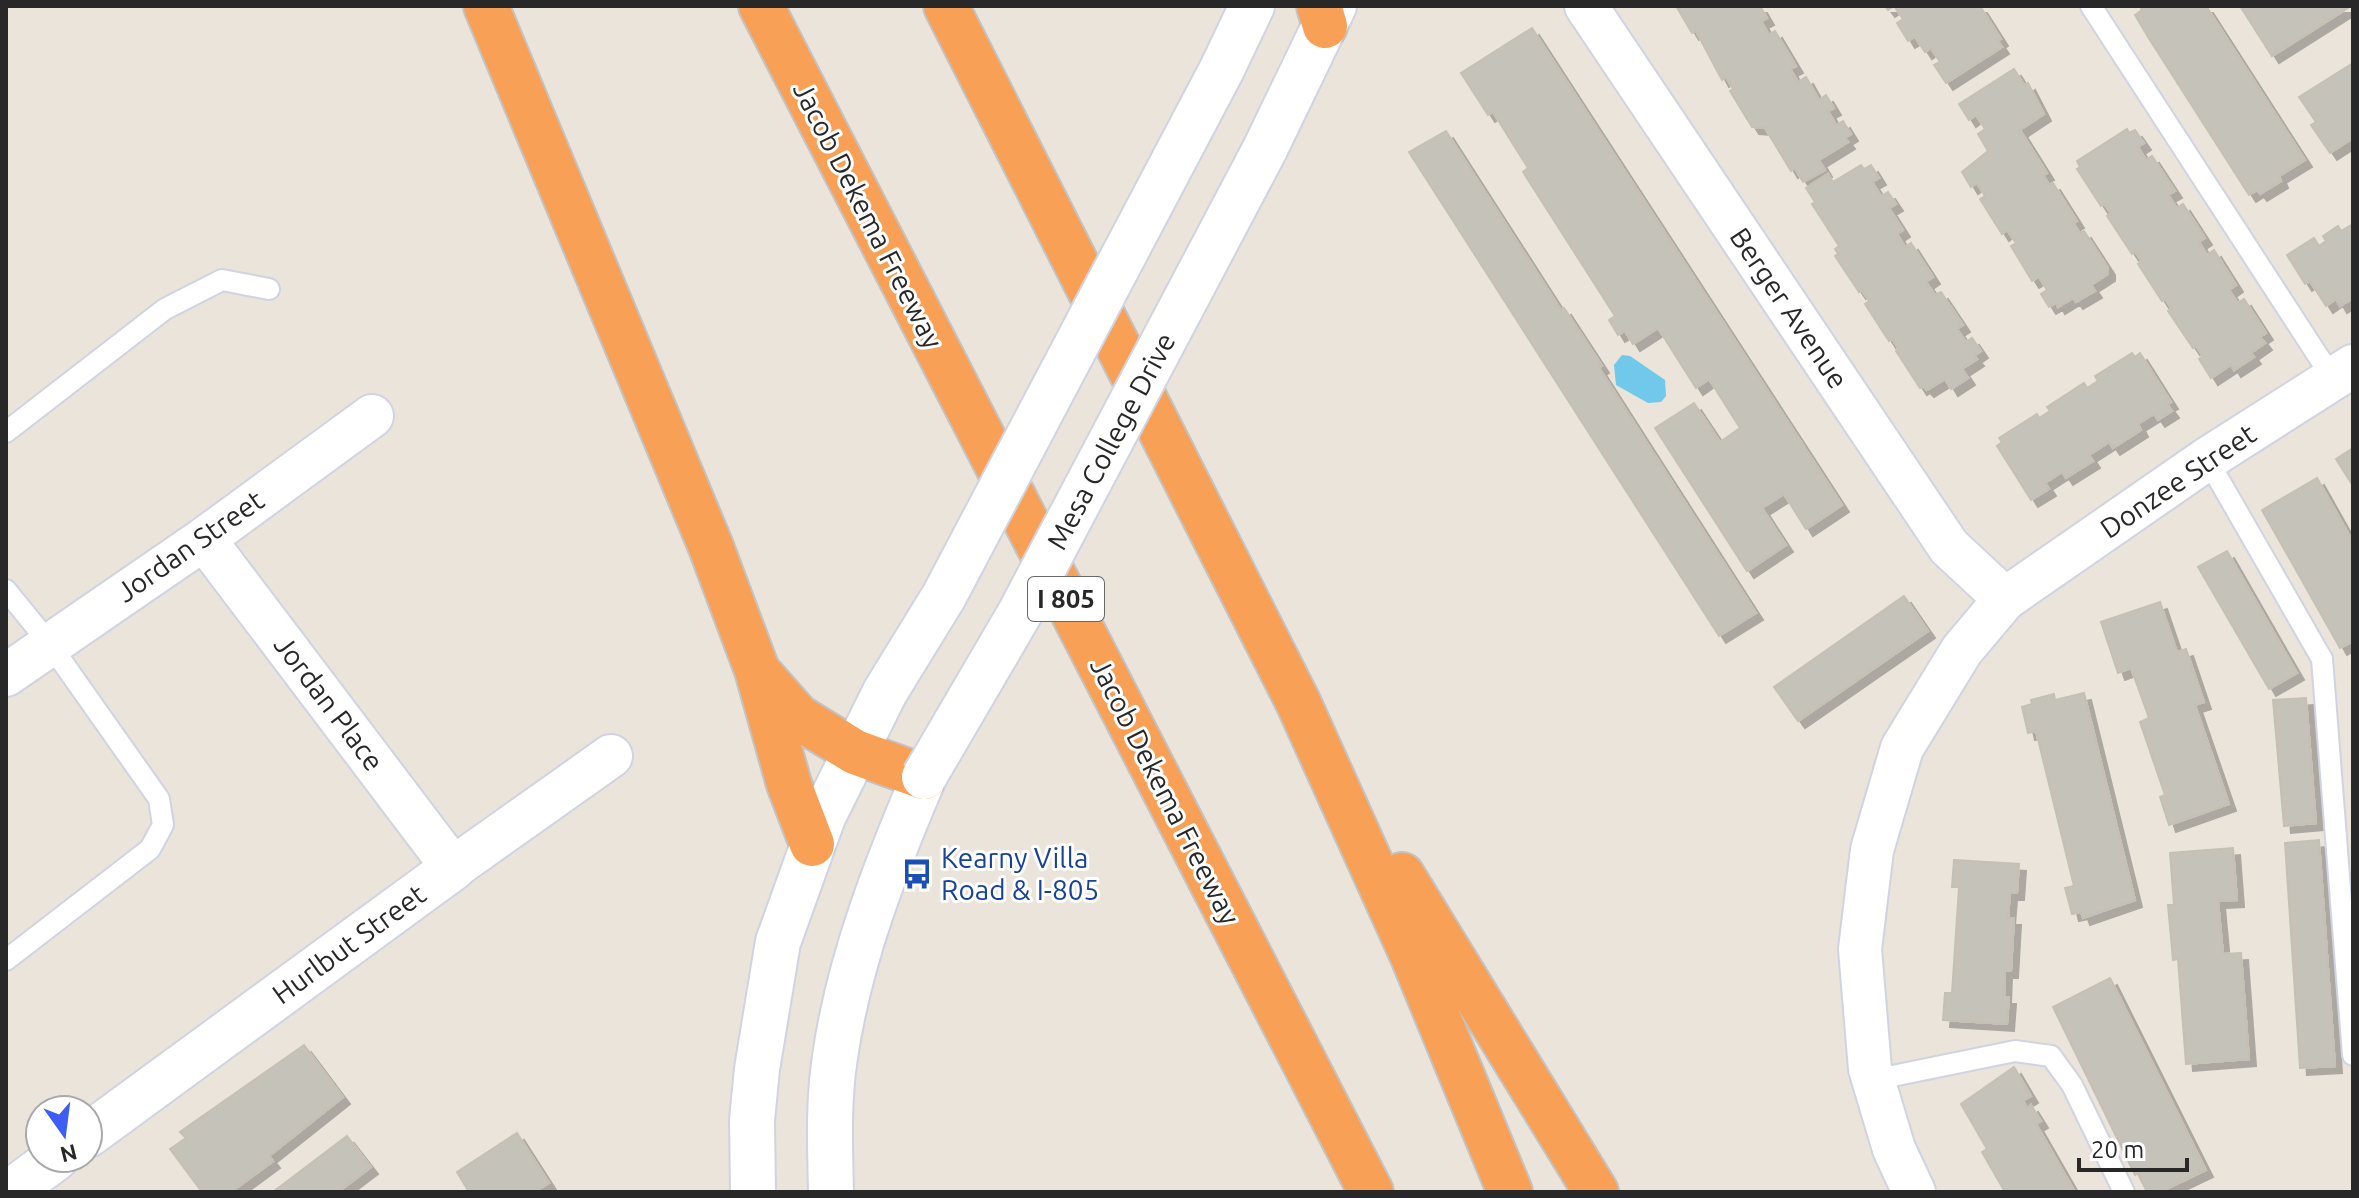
<svg xmlns="http://www.w3.org/2000/svg" width="2359" height="1198" font-family="Ubuntu,sans-serif">
	<style>
		.water { fill: #70c8ea }
		.building { fill: #c5c2b9; stroke: #c6c0b4; stroke-width: 2; filter: url(#shadow) }
		.lines { fill: none; stroke-linecap: round; stroke-linejoin: round }
		.lane-casing { stroke: #d0d3e1; stroke-width: 24 }
		.street-casing { stroke: #d0d3e1; stroke-width: 46 }
		.secondary-casing { stroke: #d0d3e1; stroke-width: 48 }
		.highway-casing { stroke: #c3c3c3; stroke-width: 48 }
		.lane { stroke: #fff; stroke-width: 20 }
		.street { stroke: #fff; stroke-width: 42 }
		.secondary { stroke: #fff; stroke-width: 44 }
		.highway { stroke: #f9a057; stroke-width: 44 }
		.secondary-bridge-casing { stroke: #d0d3e1; stroke-width: 48; stroke-linecap: butt }
		.secondary-bridge { stroke: #fff; stroke-width: 44 }
		.labels { text-anchor: middle; stroke-width: 6; stroke-linejoin: round; paint-order: stroke }
		.shield { fill: #fff; stroke: #686868; stroke-width: 2 }
		.shield-label { font-size: 26px; font-weight: bold; fill: #282828 }
		.street-label { font-size: 28px; fill: #282828; stroke: #fff }
		.transit-label { font-size: 28px; fill: #164399; stroke: #fff; text-anchor: start }
	</style>
	<defs>
		<filter id="shadow"><feDropShadow dx="7" dy="7" stdDeviation="0" flood-color="#0004"/></filter>
	</defs>
	<rect width="100%" height="100%" fill="#eae4da"/>
	<!-- water -->
	<polygon class="water" points="1622,355 1630,356 1665,380 1666,396 1661,402 1648,403 1616,385 1614,365"/>
	<!-- building -->
	<g class="building">
		<polygon points="1676,6 1760,6 1767,18 1761,21 1769,35 1775,31 1796,66 1790,69 1798,82 1806,77 1819,100 1826,95 1834,108 1828,111 1836,125 1843,121 1851,134 1845,138 1848,142 1819,160 1825,170 1803,182 1795,168 1791,171 1765,128 1752,127 1730,91 1733,89 1726,77 1722,80 1696,31 1692,33"/>
		<polygon points="1885,6 1980,6 2001,39 1998,41 2002,47 1946,83 1934,65 1940,62 1931,48 1925,52 1915,37 1908,41 1897,23 1903,19 1894,6 1888,10"/>
		<polygon points="2140,6 2206,6 2305,160 2279,176 2281,181 2260,194 2257,190 2249,195 2148,37 2135,15 2142,10"/>
		<polygon points="2240,6 2351,6 2272,56"/>
		<polygon points="1532,28 1842,505 1806,529 1784,494 1762,508 1786,545 1747,571 1655,428 1694,403 1720,442 1740,428 1709,379 1696,388 1658,328 1633,344 1625,331 1618,335 1609,320 1615,316 1523,172 1528,168 1493,112 1488,115 1461,73"/>
		<polygon points="2353,63 2353,138 2330,153 2311,125 2316,122 2299,97"/>
		<polygon points="2014,69 2025,86 2028,83 2044,114 2020,130 2047,173 2043,175 2049,185 2053,183 2077,221 2073,223 2080,233 2084,231 2108,268 2108,274 2091,285 2095,291 2076,302 2073,298 2058,307 2056,303 2049,307 2041,294 2047,290 2039,277 2032,281 2011,246 2016,243 2007,230 2002,234 1980,199 1985,196 1977,183 1971,187 1962,172 1988,151 1978,134 1985,129 1976,115 1969,120 1959,104"/>
		<polygon points="2127,129 2129,133 2135,130 2144,143 2138,147 2146,160 2152,156 2175,191 2168,195 2177,208 2183,204 2205,238 2199,242 2207,255 2214,250 2236,285 2229,290 2238,303 2244,299 2266,333 2260,337 2265,343 2251,353 2254,357 2234,370 2231,365 2211,378 2199,359 2203,356 2196,346 2193,348 2168,311 2172,309 2165,299 2162,301 2138,264 2142,262 2135,251 2132,254 2107,216 2111,213 2104,204 2101,206 2077,169 2080,167 2077,161"/>
		<polygon points="1446,131 1561,310 1564,308 1602,366 1599,368 1756,613 1719,636 1409,152"/>
		<polygon points="1861,165 1864,169 1871,165 1879,178 1872,182 1881,196 1888,192 1896,204 1889,208 1903,230 1897,234 1905,247 1911,243 1933,277 1926,282 1935,295 1941,292 1963,325 1957,329 1966,342 1972,338 1981,351 1974,356 1977,359 1962,369 1968,378 1951,389 1945,379 1927,390 1923,386 1920,388 1896,351 1899,349 1892,339 1889,341 1865,304 1869,301 1862,290 1859,292 1835,256 1838,254 1835,249 1839,246 1812,204 1815,202 1806,188 1828,174 1833,182"/>
		<polygon points="2353,224 2353,298 2340,306 2336,299 2326,306 2310,281 2305,284 2287,255 2314,238 2319,246 2326,241 2323,236 2338,226 2341,231"/>
		<polygon points="2132,353 2135,357 2140,353 2171,402 2167,404 2172,411 2158,420 2154,414 2138,424 2141,430 2113,448 2109,442 2089,455 2093,461 2066,478 2062,472 2045,483 2049,489 2031,500 1997,446 2002,442 1999,438 2037,414 2039,418 2050,411 2047,407 2084,383 2087,388 2098,381 2095,376"/>
		<polygon points="2353,448 2353,486 2336,459"/>
		<polygon points="2317,478 2353,542 2353,641 2340,648 2262,510"/>
		<polygon points="2227,551 2297,673 2269,689 2198,567"/>
		<polygon points="1904,596 1928,631 1798,721 1774,687"/>
		<polygon points="2160,602 2177,652 2186,649 2204,702 2195,705 2229,804 2169,825 2160,797 2165,795 2140,722 2149,718 2131,668 2118,673 2101,622"/>
		<polygon points="2084,693 2135,900 2083,918 2081,912 2072,914 2065,888 2074,886 2036,731 2028,733 2022,707 2032,704 2031,700 2054,694 2055,700"/>
		<polygon points="2306,698 2316,823 2284,826 2273,700"/>
		<polygon points="2319,840 2335,1066 2300,1068 2285,843"/>
		<polygon points="2233,848 2237,900 2218,901 2223,954 2241,953 2249,1059 2186,1064 2178,959 2173,960 2168,905 2174,905 2170,853"/>
		<polygon points="1954,860 2019,864 2017,893 2010,893 2008,918 2014,918 2011,971 2005,971 2004,997 2009,997 2007,1024 1943,1020 1945,993 1952,993 1959,887 1952,887"/>
		<polygon points="2110,978 2206,1170 2160,1192 2147,1192 2138,1173 2135,1175 2053,1007"/>
		<polygon points="304,1045 343,1097 269,1156 273,1161 231,1192 202,1192 170,1149 186,1138 180,1132"/>
		<polygon points="2014,1067 2031,1096 2023,1101 2027,1108 2031,1105 2041,1121 2036,1124 2075,1192 2005,1192 1982,1152 1987,1149 1961,1104"/>
		<polygon points="517,1133 549,1183 534,1192 469,1192 457,1172"/>
		<polygon points="347,1136 371,1167 338,1192 273,1192"/>
	</g>
	<g class="lines">
		<!-- lane casing -->
		<g class="lane-casing">
			<g id="lane">
				<polyline points="2091,6 2333,379"/>
				<polyline points="6,432 165,309 222,280 269,289"/>
				<polyline points="2207,459 2322,659 2353,1055"/>
				<polyline points="6,590 49,643 159,799 163,825 150,849 6,960"/>
				<polyline points="1873,1080 2015,1051 2051,1056 2072,1085 2124,1192"/>
			</g>
		</g>
		<!-- street casing -->
		<g class="street-casing">
			<g id="street">
				<polyline points="1586,6 1949,547 2005,599"/>
				<polyline points="204,539 453,868 611,756"/>
				<polyline points="6,675 204,539 372,416"/>
				<polyline points="1914,1192 1894,1149 1870,1069 1860,949 1872,850 1902,748 1962,650 2005,599 2207,459 2353,366"/>
			</g>
		</g>
		<!-- secondary casing -->
		<g class="secondary-casing">
			<g id="secondary">
				<polyline points="1222,69 1252,6"/>
				<polyline points="1265,149 1334,6"/>
				<polyline points="88,1135 453,868"/>
				<polyline points="10,1192 56,1158"/>
				<polyline points="753,1192 752,1120 757,1069 778,942 823,817 885,692"/>
				<path d="M831,1192C830,1147 828,1101 835,1057C849,960 886,866 924,777"/>
			</g>
		</g>
		<!-- highway casing -->
		<g class="highway-casing">
			<g id="highway">
				<polyline points="486,6 711,547 757,670 789,784 812,844"/>
				<polyline points="761,6 1371,1192"/>
				<polyline points="946,6 1298,702 1414,959 1510,1192"/>
				<polyline points="1319,6 1325,26"/>
				<polyline points="761,675 798,717 855,752 924,777"/>
				<polyline points="1402,875 1596,1192"/>
			</g>
		</g>
		<!-- lane -->
		<use href="#lane" class="lane"/>
		<!-- street -->
		<use href="#street" class="street"/>
		<!-- secondary -->
		<use href="#secondary" class="secondary"/>
		<!-- highway -->
		<use href="#highway" class="highway"/>
		<!-- secondary-bridge casing -->
		<g class="secondary-bridge-casing">
			<g id="secondary-bridge">
				<polyline points="885,692 944,596 1222,69"/>
				<polyline points="924,777 1021,611 1265,149"/>
			</g>
		</g>
		<!-- secondary-bridge -->
		<use href="#secondary-bridge" class="secondary-bridge"/>
	</g>
	<!-- icons -->
	<defs>
		<g id="bus-bare" transform="scale(2.4)"><path d="M-5-6H5V4H4V6H2V4H-2V6H-4V4H-5ZM-3.5-4V0h7V-4ZM-3.5 1.2v1.5H-2V1.2ZM2 1.2v1.5H3.5V1.2Z" fill="#1a4fb4" stroke="#fff" stroke-width="2.5" paint-order="stroke"/></g>
	</defs>
	<g fill-rule="evenodd">
		<use href="#bus-bare" x="917" y="874"/>
	</g>
	<g class="labels">
		<!-- shield labels -->
		<rect class="shield" x="1028" y="577" width="76" height="44" rx="6"/>
		<g class="shield-label">
			<text x="1066" y="608">I 805</text>
		</g>
		<!-- street labels -->
		<g class="street-label">
			<text transform="translate(868 215) rotate(63)" y="10">Jacob Dekema Freeway</text>
			<text transform="translate(1789 308) rotate(56)" y="10">Berger Avenue</text>
			<text transform="translate(1111 441) rotate(-62)" y="10">Mesa College Drive</text>
			<text transform="translate(2178 481) rotate(-34)" y="10">Donzee Street</text>
			<text transform="translate(190 546) rotate(-35)" y="10">Jordan Street</text>
			<text transform="translate(329 703) rotate(53)" y="10">Jordan Place</text>
			<text transform="translate(1165 791) rotate(63)" y="10">Jacob Dekema Freeway</text>
			<text transform="translate(349 944) rotate(-36)" y="10">Hurlbut Street</text>
		</g>
		<!-- transit labels -->
		<g class="transit-label">
			<text x="941" y="868">Kearny Villa<tspan x="941" dy="32">Road &amp; I-805</tspan></text>
		</g>
	</g>
	<!-- border -->
	<rect width="2359" height="1198" fill="none" stroke="#282828" stroke-width="16"/>
	<!-- north arrow -->
	<g transform="translate(64 1134) rotate(166)"><circle r="38" fill="#ffffff" stroke="#a9a9a9" stroke-width="2"/>
	<path d="M0-6L14 30L0 20L-14 30Z" fill="#3e5df4"/>
	<text y="-12" font-size="22" font-weight="bold" text-anchor="middle" fill="#282828">N</text>
	</g>
	<!-- scale -->
	<path d="M2079 1158v12h108v-12" fill="none" stroke="#282828" stroke-width="4"/>
	<text x="2091" y="1158" font-size="24" fill="#282828" stroke="#ffffff" stroke-width="6" paint-order="stroke">20 m</text>
</svg>
